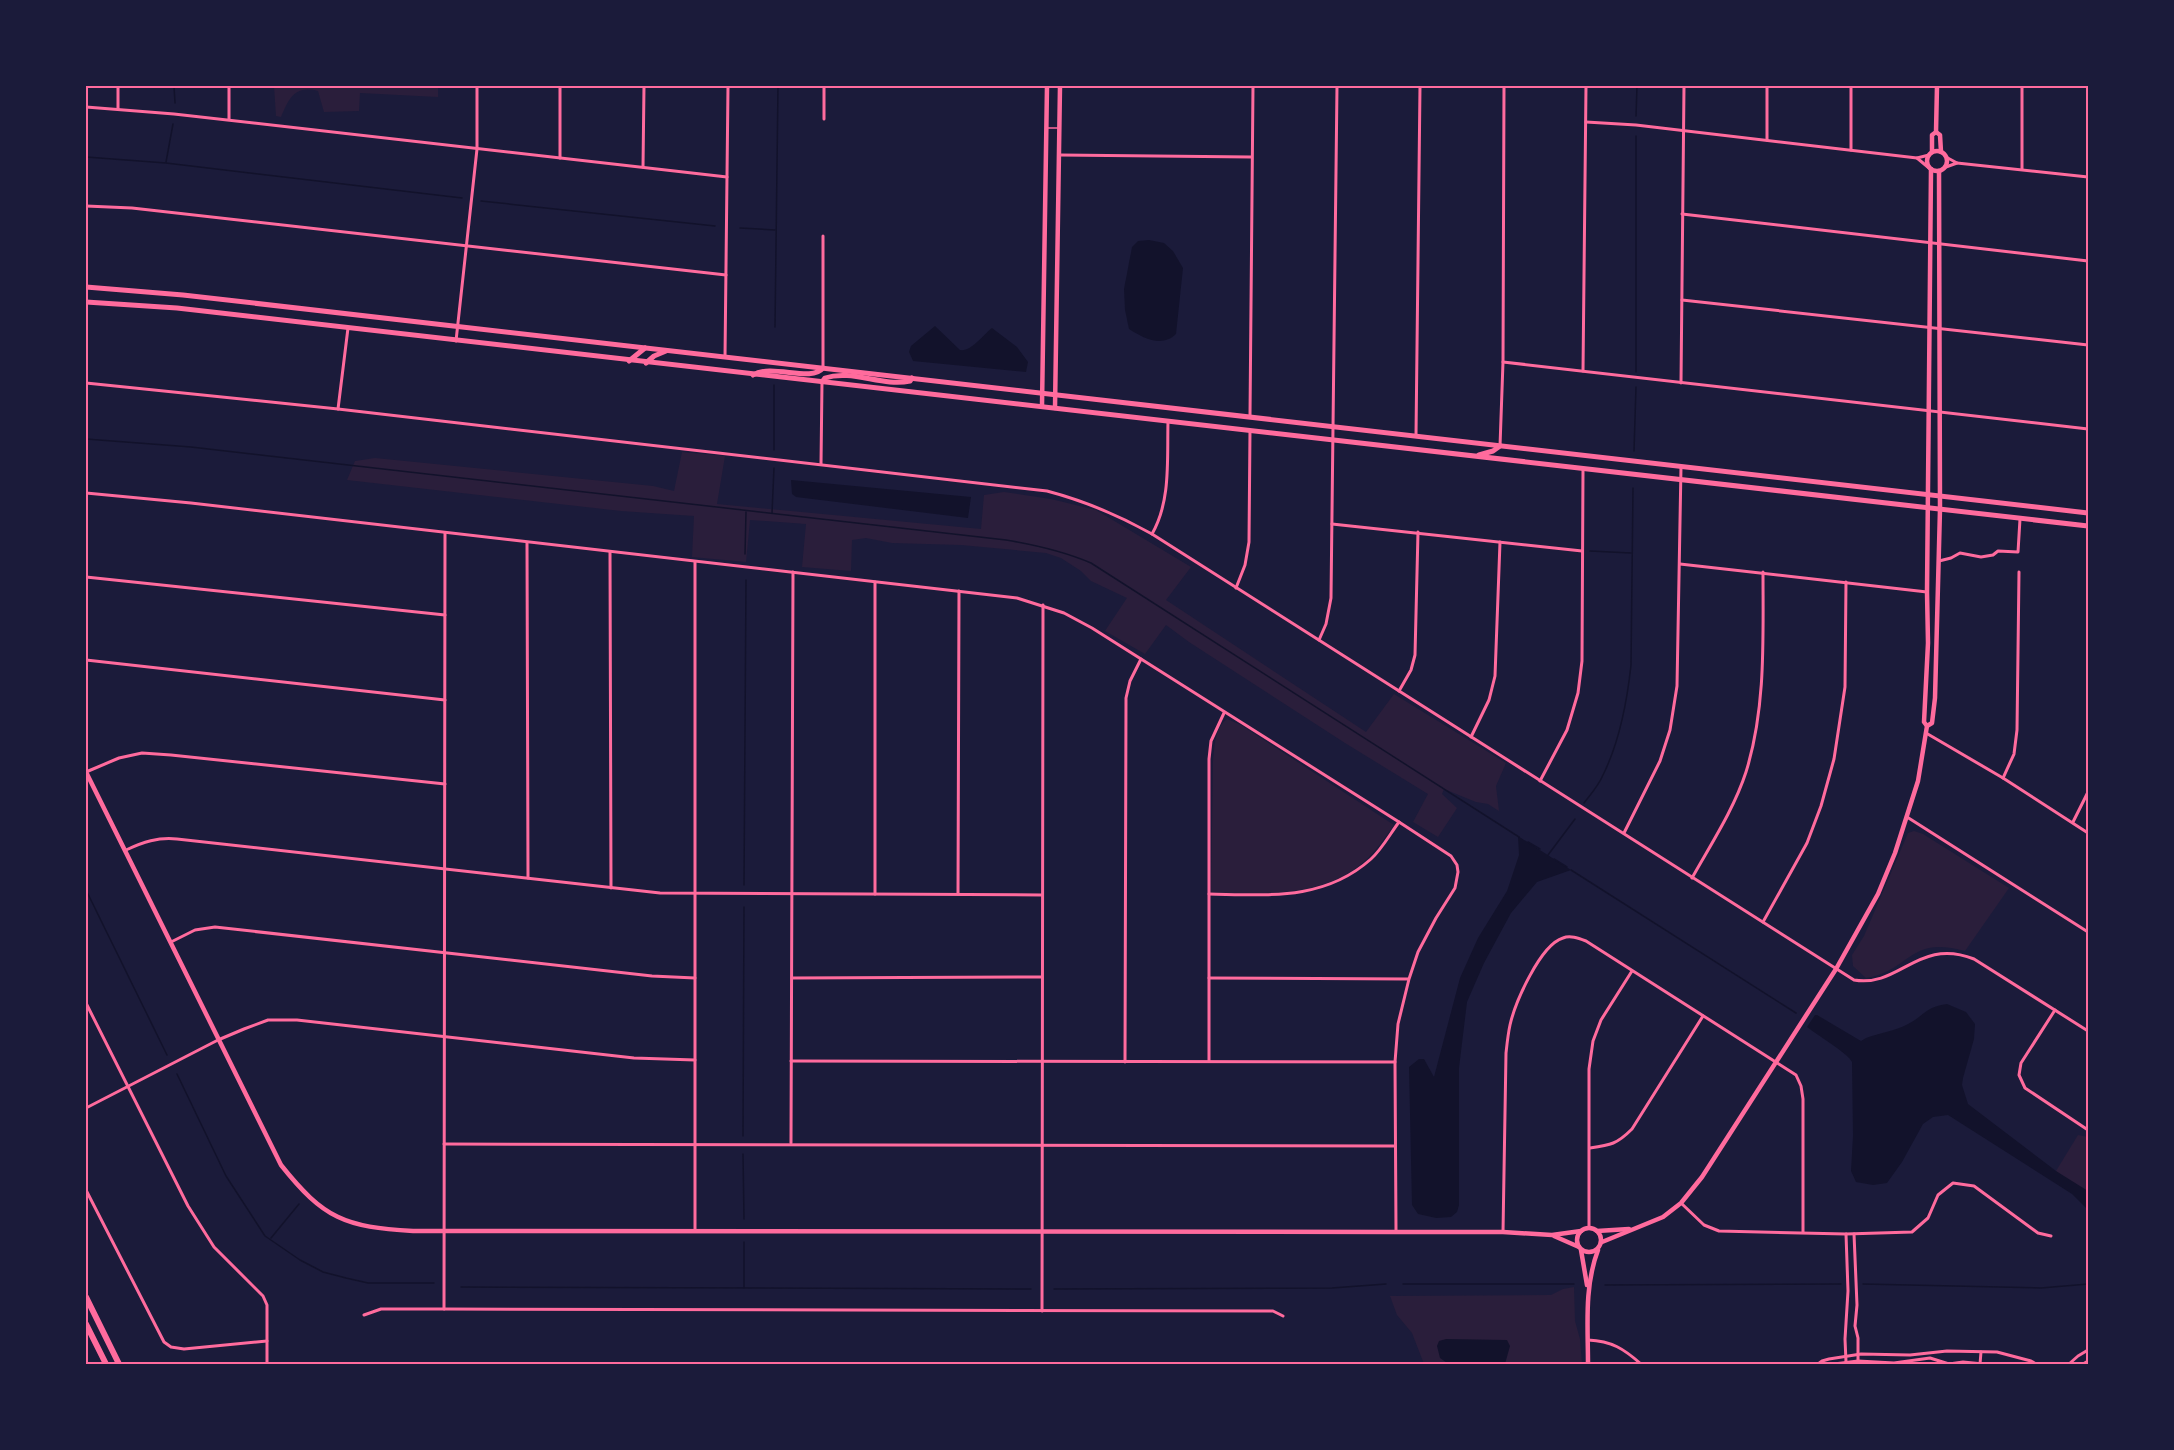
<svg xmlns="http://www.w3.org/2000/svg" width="2174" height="1450" font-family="'DM Sans',sans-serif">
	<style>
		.green { fill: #2a1e3b }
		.water { fill: #12122b }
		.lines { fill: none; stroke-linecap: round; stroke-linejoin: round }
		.stream { stroke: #12122b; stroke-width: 1.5 }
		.service { stroke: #ff6b9d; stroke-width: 1.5 }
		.minor { stroke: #ff6b9d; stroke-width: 3 }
		.tertiary { stroke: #ff6b9d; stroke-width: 4.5 }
		.secondary { stroke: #ff6b9d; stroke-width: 4.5 }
		.primary { stroke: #ff6b9d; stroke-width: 5 }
		.motorway { stroke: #ff6b9d; stroke-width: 6 }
		.neatline { fill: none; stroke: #ff6b9d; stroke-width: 2 }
	</style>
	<rect width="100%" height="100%" fill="#1b1b3a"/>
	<!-- green -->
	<g class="green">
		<path d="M274,86H438V97L360,93L359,111L324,112L318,91C294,85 289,99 281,117L276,116Z"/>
		<polygon points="682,452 725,456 717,504 981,529 984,495 1004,492 1051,499 1096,510 1191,567 1166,600 1366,732 1394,694 1506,763 1496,786 1499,811 1488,804 1476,802 1444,789 1442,794 1457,808 1438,837 1413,822 1428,794 1345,743 1189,642 1166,625 1145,654 1105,631 1127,598 1091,581 1081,571 1061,558 1046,553 961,545 892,543 866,538 852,540 851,571 802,567 806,524 750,520 746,562 692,557 694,516 621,511 347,480 355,461 375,458 653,486 674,491"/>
		<path d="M1227,719L1241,725L1394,825C1386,836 1378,848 1368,858C1326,899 1265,893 1211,893L1213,761C1215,746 1214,729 1227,719Z"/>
		<path d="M1914,831L1923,834L2009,888L1965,951C1909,935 1910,971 1866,978L1853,966L1852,955L1864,936L1908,833Z"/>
		<polygon points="2078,1135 2088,1137 2088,1204 2056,1171"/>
		<polygon points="1574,1287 1575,1321 1580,1339 1582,1364 1424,1364 1412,1333 1397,1315 1390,1296 1551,1295 1563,1289"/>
	</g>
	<!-- water -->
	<g class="water">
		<path d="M1149,240L1164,243L1173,251L1183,268L1176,334C1162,348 1143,338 1129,329L1125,310L1124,289L1132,247L1138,241Z"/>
		<path d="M935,326L960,350C971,352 983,335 992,328L1017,347L1028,362L1026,372L913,361L909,352L911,346Z"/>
		<polygon points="791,480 971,497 968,518 796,497 792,494"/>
		<polygon points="1518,836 1571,870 1537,882 1511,913 1484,963 1467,1002 1459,1068 1459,1205 1457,1212 1451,1217 1436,1218 1418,1214 1412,1205 1409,1067 1419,1059 1424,1059 1434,1077 1460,978 1478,938 1507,891 1519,855"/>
		<path d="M1947,1004L1966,1012L1975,1024L1974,1039L1963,1078L1962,1085L1968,1104L2056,1171L2088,1191V1210L2072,1194L1948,1115L1933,1117L1923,1124L1902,1162L1887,1183L1873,1185L1856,1182L1851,1171L1853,1136L1852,1062C1849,1054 1817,1035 1807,1027L1815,1015H1817L1861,1041L1866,1038C1879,1033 1895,1031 1908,1024C1924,1016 1925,1007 1947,1004Z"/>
		<polygon points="1446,1339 1507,1340 1510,1346 1505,1364 1447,1363 1440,1358 1437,1346 1439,1341"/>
	</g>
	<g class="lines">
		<!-- stream -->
		<g class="stream">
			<polyline points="174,86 175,103"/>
			<polyline points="1636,116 1637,86"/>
			<polyline points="1636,136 1636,372"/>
			<polyline points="86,157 166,163 462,198"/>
			<polyline points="166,162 173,124"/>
			<polyline points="481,201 715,226"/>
			<polyline points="740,228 775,230"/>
			<polyline points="775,327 778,86"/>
			<polyline points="774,385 774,450"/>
			<path d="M86,439L191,447L1006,540C1036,545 1063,551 1091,563L1519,837"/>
			<polyline points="1634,451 1636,387"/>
			<polyline points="772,513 774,468"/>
			<polyline points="1590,551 1631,553"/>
			<polyline points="745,554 746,512"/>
			<path d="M1584,803C1591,794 1599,785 1603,775C1620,741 1627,702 1631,665L1633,488"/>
			<polyline points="1528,842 1540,849"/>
			<polyline points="1548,855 1575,819"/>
			<polyline points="1554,859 1567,867"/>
			<polyline points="1571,870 1796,1013"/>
			<polyline points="744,885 746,580"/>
			<polyline points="86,890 167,1055"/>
			<polyline points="177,1074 226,1176 265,1236 300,1260 323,1272 346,1278 368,1283 434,1283"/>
			<polyline points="743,1136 744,907"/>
			<polyline points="743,1154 744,1219"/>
			<polyline points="271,1238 299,1204"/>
			<polyline points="744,1242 744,1288"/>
			<polyline points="1403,1284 1574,1284"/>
			<polyline points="1863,1284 2041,1288 2088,1284"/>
			<polyline points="1605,1285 1841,1284"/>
			<polyline points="461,1287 1031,1289"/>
			<polyline points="1054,1289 1332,1288 1386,1284"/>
		</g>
		<!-- service -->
		<polyline class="service" points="1048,128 1058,128"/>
		<!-- minor -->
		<g class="minor">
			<polyline points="229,86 229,119"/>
			<polyline points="86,107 174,114 727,177"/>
			<polyline points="118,109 118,86"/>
			<polyline points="824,119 824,86"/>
			<polyline points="1586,122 1636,125 1917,158"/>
			<polyline points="1767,140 1767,86"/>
			<polyline points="1851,150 1851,86"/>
			<polyline points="1060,155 1251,157"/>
			<polyline points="1929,155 1917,158 1929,168"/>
			<polyline points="560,158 560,86"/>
			<polyline points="1957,163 2088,177"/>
			<polyline points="643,167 644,86"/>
			<polyline points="1946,167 1957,163 1946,157"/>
			<polyline points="2022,169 2022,86"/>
			<polyline points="86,206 132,208 726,275"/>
			<polyline points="1682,214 2088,261"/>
			<polyline points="1682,300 2088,345"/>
			<polyline points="456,341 477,149 477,86"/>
			<polyline points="725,357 728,86"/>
			<polyline points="1503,362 2088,429"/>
			<polyline points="823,368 823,236"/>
			<polyline points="1583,371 1586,86"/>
			<path d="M86,383L338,409L1047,491C1085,501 1118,515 1152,534L1854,980C1900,988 1918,937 1974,959L2088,1031"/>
			<polyline points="1681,383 1684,86"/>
			<polyline points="338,409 348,328"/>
			<polyline points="1250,416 1253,86"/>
			<polyline points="1416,435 1420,86"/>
			<polyline points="1500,446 1503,362 1504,86"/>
			<polyline points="821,464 822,382"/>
			<polyline points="86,493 191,503 1017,598 1064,613 1092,628 1399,822 1451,856 1457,865 1458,872 1455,888 1436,918 1418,952 1409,979 1398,1024 1395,1062 1396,1231"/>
			<polyline points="1332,524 1582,551"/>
			<path d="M1152,534C1171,501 1167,460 1168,422"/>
			<polyline points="527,543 528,878"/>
			<polyline points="610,552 611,888"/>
			<polyline points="1939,561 1951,558 1960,553 1981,557 1993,555 1998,551 2018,552 2020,519"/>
			<polyline points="695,562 695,1230"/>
			<polyline points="1680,564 1927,592"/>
			<polyline points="86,577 445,615"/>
			<polyline points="1236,588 1245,565 1249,542 1250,430"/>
			<polyline points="1319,640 1326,624 1331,598 1337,86"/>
			<polyline points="86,660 445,700"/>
			<polyline points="1399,691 1411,670 1415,655 1418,532"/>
			<polyline points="1926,733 2003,778 2088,833"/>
			<polyline points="1471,737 1489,700 1495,676 1500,542"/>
			<polyline points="86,772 119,758 142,753 171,755 445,784"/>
			<polyline points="2003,778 2014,754 2017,730 2019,572"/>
			<polyline points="1540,781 1567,730 1578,693 1582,661 1583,470"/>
			<polyline points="1907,817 2088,932"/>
			<polyline points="2073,822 2088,792"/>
			<polyline points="1624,833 1660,761 1670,730 1677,686 1681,467"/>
			<path d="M126,850C143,842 158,837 177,839L660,893L1042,895"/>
			<path d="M1692,878C1711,844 1734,809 1746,772C1766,708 1763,639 1763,572"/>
			<polyline points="875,894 875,582"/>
			<polyline points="958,894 959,591"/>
			<path d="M1209,894C1268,895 1324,901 1371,859C1382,849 1390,834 1399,822"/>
			<polyline points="1763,922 1807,843 1821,806 1834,759 1845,687 1846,582"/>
			<polyline points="171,942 195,930 215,927 652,976 695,978"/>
			<polyline points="792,978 1042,977"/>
			<polyline points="1209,978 1408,979"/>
			<polyline points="86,1003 188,1206 214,1247 263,1296 267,1305 267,1364"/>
			<polyline points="2055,1010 2021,1063 2019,1075 2025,1088 2088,1130"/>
			<polyline points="791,1061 1395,1062"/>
			<polyline points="1209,1061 1209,759 1211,741 1224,713"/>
			<polyline points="1125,1062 1126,698 1130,681 1141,659"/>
			<polyline points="86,1108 218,1040 244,1029 268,1020 297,1020 634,1058 695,1060"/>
			<polyline points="791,1143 793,572"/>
			<polyline points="444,1144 1395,1146"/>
			<path d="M1590,1148C1611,1145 1617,1144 1632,1129L1703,1016"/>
			<polyline points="86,1190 164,1342 171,1347 184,1349 267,1341"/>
			<polyline points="1681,1203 1704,1225 1719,1231 1846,1234 1912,1232 1928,1218 1938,1195 1953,1183 1974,1186 2038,1233 2051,1236"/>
			<polyline points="1589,1228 1589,1069 1593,1041 1601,1020 1632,971"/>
			<path d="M1503,1232L1506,1053C1507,1044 1508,1034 1510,1025C1515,1003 1540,945 1563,938C1570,935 1578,938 1586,941L1796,1075L1801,1086L1803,1099V1232"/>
			<polyline points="1846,1234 1848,1291 1845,1339 1846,1362"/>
			<polyline points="1854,1234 1857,1305 1855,1326 1858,1338 1858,1361"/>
			<polyline points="444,1309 445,533"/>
			<polyline points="1042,1311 1043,605"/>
			<polyline points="364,1315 381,1309 444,1309 1273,1311 1283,1316"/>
			<path d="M1588,1340C1612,1341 1624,1349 1641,1364"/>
			<polyline points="1818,1364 1822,1361 1829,1359 1861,1354 1910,1355 1947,1351 1997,1352 2031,1361 2036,1364"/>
			<polyline points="1834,1364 1858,1361 1894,1363 1930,1358 1949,1364 1963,1362 1983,1364"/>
			<polyline points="1980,1364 1981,1352"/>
			<polyline points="2069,1364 2078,1356 2088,1350"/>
			<polyline points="2083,1364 2088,1361"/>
		</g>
		<!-- tertiary -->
		<g class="tertiary">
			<polyline points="1936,132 1940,135 1941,152"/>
			<circle cx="1937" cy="161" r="10"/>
			<polyline points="1932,152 1932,135 1936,132 1937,86"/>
			<polyline points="1927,726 1932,723 1935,698 1940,509 1939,171"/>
			<path d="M86,772L281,1165C324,1219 345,1227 413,1231L1396,1232H1503L1552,1235L1581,1231"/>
			<circle cx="1589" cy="1240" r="12"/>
			<polyline points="1597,1231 1629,1229"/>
			<polyline points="1554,1236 1579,1247"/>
			<polyline points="1602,1242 1663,1217 1681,1203 1702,1177 1836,969 1878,894 1895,853 1918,781 1927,726 1924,722 1928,643 1927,592 1931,169"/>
			<polyline points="1581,1250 1587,1285"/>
			<path d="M1588,1364C1588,1326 1584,1287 1598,1250"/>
		</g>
		<!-- secondary -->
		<g class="secondary">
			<polyline points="1042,406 1047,86"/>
			<polyline points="1055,408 1060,86"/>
		</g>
		<!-- primary -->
		<g class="primary">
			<polyline points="86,287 183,295 2088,513"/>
			<polyline points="86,302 177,308 2088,526"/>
			<polyline points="629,361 645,348"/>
			<polyline points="646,363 654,356 666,351"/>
			<path d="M753,375C772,363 811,383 823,368"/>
			<path d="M822,382L825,378C852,369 882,387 910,381L912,378"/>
			<polyline points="1479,455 1493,451 1500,446"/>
		</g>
		<!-- motorway -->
		<g class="motorway">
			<polyline points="86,1297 119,1364"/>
			<polyline points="86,1324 106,1364"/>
		</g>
	</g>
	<!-- border -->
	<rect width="2174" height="1450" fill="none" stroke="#1b1b3a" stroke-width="174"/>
	<rect x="87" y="87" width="2000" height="1276" class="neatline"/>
</svg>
